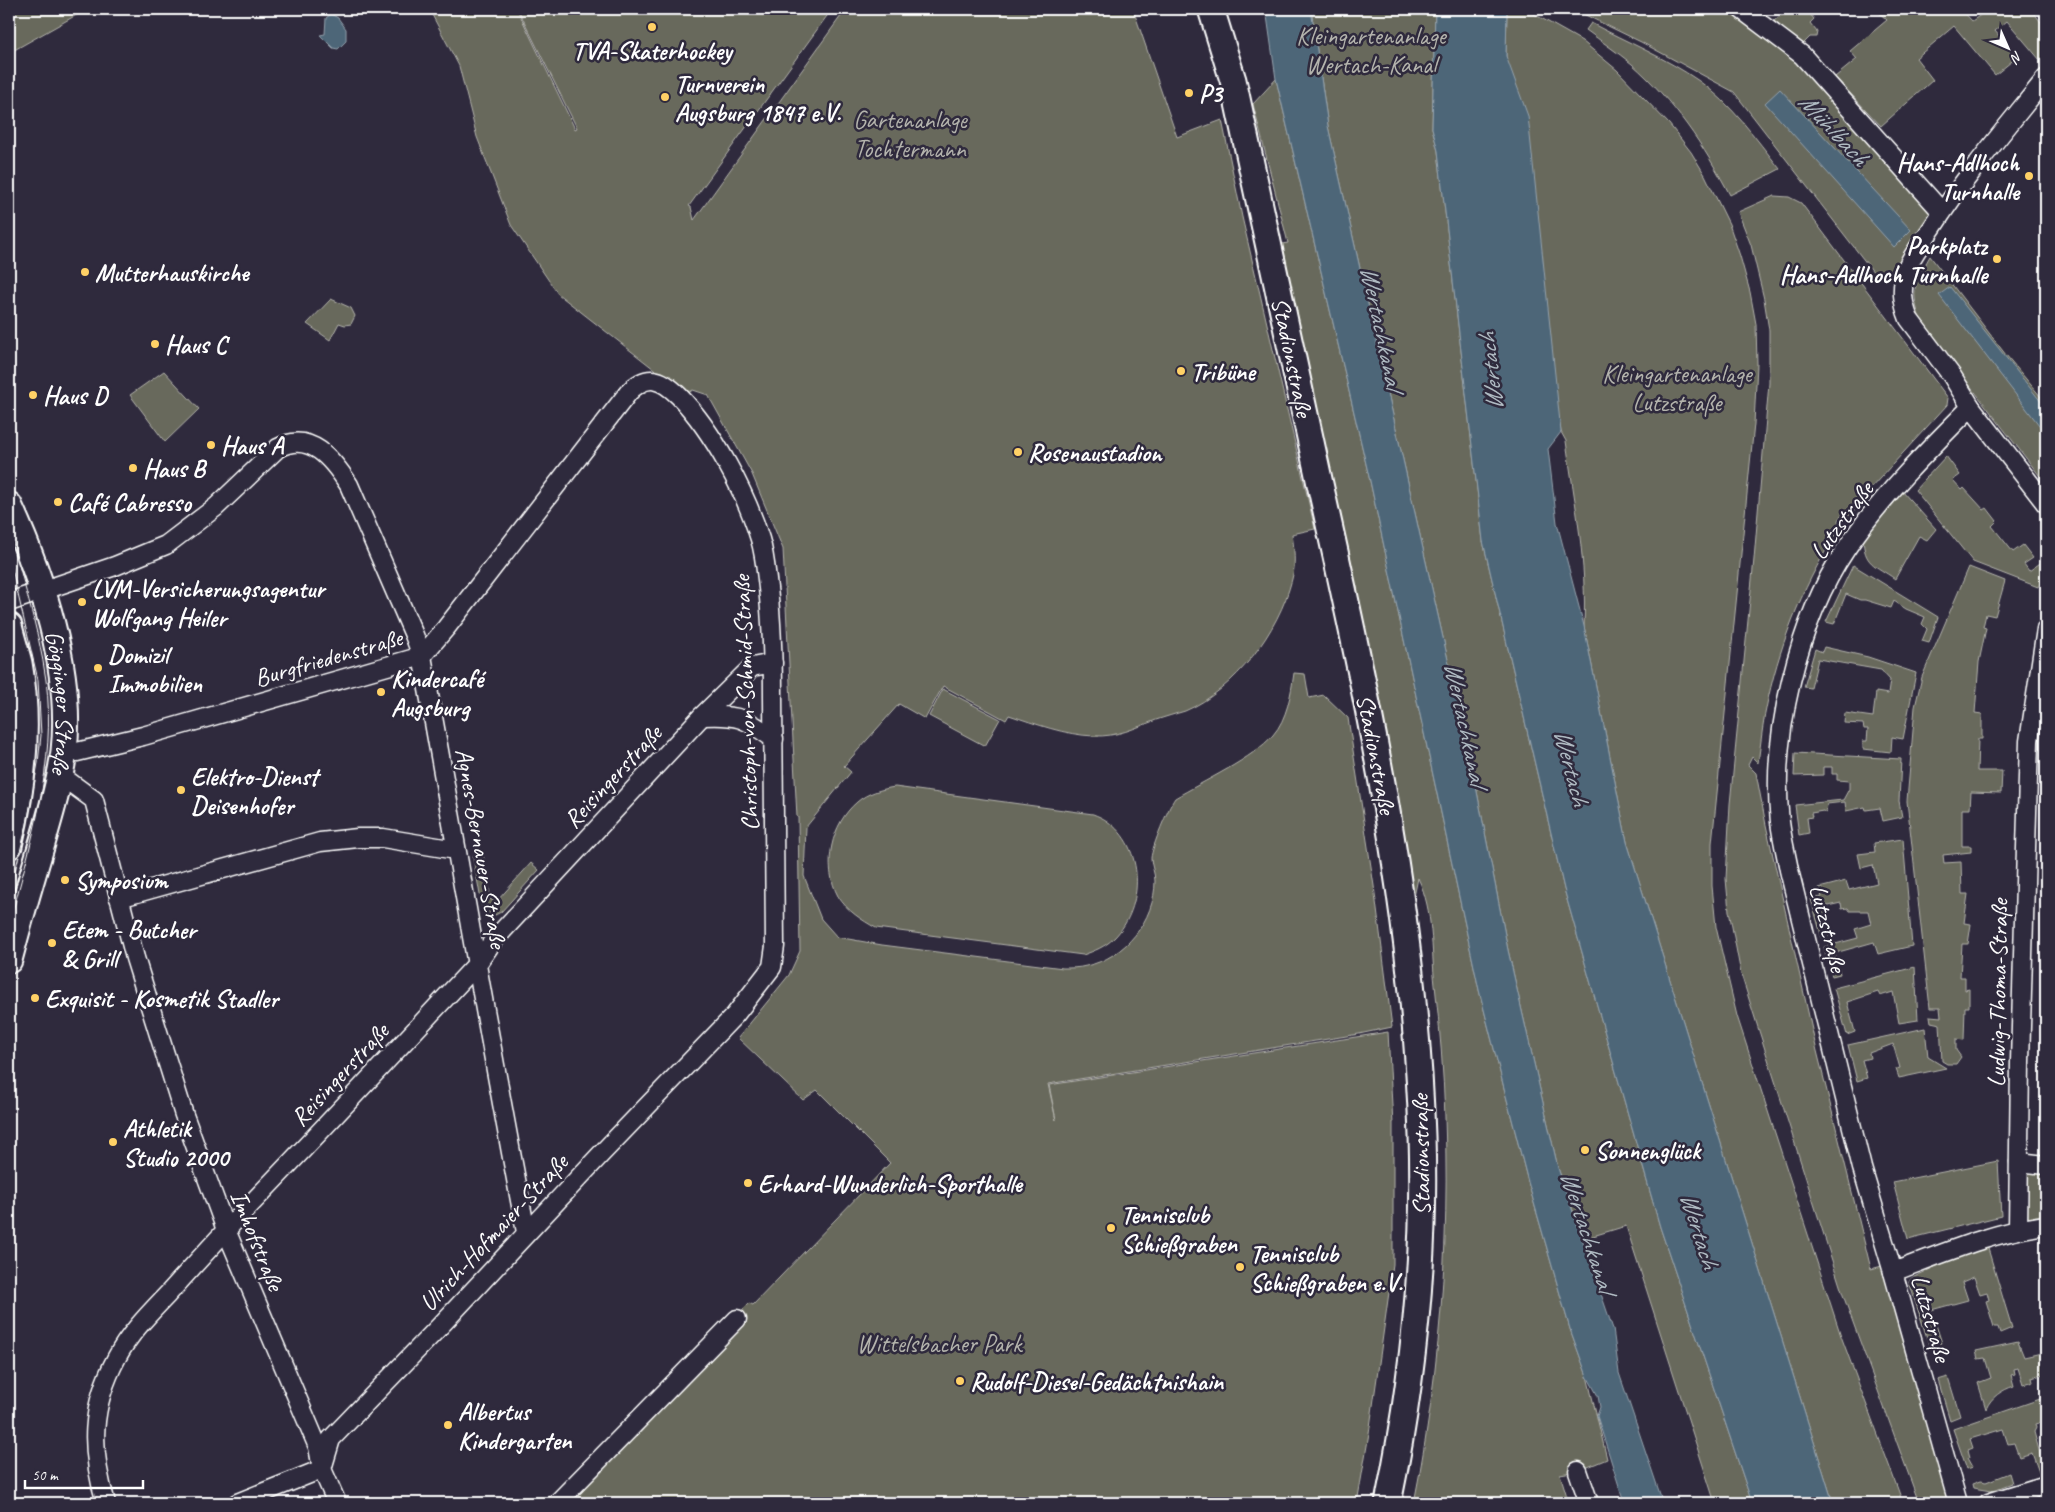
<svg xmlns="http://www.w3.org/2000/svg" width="2055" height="1512" font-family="Caveat,sans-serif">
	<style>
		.green { fill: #68695b; stroke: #b4b4ad }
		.water { fill: #4e6678; stroke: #95a3ae }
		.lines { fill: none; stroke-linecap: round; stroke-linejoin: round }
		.street-casing { stroke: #fff; stroke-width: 21 }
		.secondary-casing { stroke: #fff; stroke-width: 29 }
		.street { stroke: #2f2a3d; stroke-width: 18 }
		.secondary { stroke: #2f2a3d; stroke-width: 25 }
		.tram { stroke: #fff; stroke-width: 1 }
		.poi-dot { fill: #ffd166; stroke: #2f2a3d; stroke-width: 2 }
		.labels { text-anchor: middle; stroke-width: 5; stroke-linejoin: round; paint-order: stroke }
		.park-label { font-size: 25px; fill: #b4b4ad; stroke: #2f2a3d }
		.poi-label { font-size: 25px; font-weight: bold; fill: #fff; stroke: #2f2a3d; text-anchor: start }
		.street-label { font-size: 25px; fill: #fff; stroke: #2f2a3d }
		.water-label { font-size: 26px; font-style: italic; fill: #afbac2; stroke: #2f2a3d }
	</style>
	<rect width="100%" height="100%" fill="#2f2a3d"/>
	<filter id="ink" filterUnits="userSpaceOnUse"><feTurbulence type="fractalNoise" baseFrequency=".02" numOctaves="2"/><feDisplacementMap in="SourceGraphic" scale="10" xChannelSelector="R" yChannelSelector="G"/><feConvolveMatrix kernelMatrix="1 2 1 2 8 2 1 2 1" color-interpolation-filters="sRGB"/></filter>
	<g filter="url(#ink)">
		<!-- green -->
		<g class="green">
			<polygon points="9,9 87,9 9,53"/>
			<path d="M429,9H517L575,129L577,128L518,9H832L689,206L691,207L694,220L846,9H1133L1177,137L1222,120L1242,217L1315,529L1292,534C1294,548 1296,565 1292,579C1279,631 1235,690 1185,711C1175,714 1165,717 1156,720C1135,728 1117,737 1094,736C1065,735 1036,724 1009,715L1006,720L943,686L925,719L899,704L844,766L851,772L806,827L804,876L821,919L837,937L882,945L1063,968C1071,968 1079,968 1086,966C1125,958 1155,920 1155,881C1155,873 1151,865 1151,858C1152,847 1168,808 1175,798C1202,782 1254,758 1273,735C1287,719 1291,694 1294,673L1305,674L1309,698L1324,695L1348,718L1374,886L1392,1027L1359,1034L1048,1084L1056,1120L1049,1085L1388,1032L1393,1124V1264L1369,1434L1357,1503H553L749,1303L753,1305L890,1163L817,1090L803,1100L738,1038L789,975L800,951L798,817H797L783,549L752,474L708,395L693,390L686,394L558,294L511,225L477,137L459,66Z"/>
			<polygon points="1311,9 1435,9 1432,128 1438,151 1483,541 1564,889 1660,1227 1752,1503 1715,1503 1626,1226 1583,1239 1558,1168 1508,950 1473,771 1328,126"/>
			<path d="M1507,9H1525L1582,41L1617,70L1669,124L1691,152L1705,175L1729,224L1740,256L1750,292L1756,324L1757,364L1754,424L1712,843V886L1716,927L1737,1016L1841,1336L1903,1503H1833L1627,842L1584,626C1587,561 1575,505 1566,441L1561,432L1506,56Z"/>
			<polygon points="1573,9 1741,9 1802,55 1942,212 1906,268 1886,274 1874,273 1734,92 1641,42"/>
			<polygon points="1788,9 1792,12 1796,9 1806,9 1814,19 1810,23 1817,32 1816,37 1810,37 1802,45 1774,21"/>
			<polygon points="1875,9 1909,9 1912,12 1915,9 1961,9 1972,21 1989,9 2031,9 2046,29 2045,40 2046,53 2040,60 2007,21 1995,31 2017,57 1995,75 1954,26 1916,58 1933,80 1881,126 1835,77 1857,59 1850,51 1887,20"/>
			<path d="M1591,23C1627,42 1666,58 1699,81C1732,104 1756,139 1780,169L1730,195C1705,147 1673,100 1632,64C1617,52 1601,41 1586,30Z"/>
			<path d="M1276,79L1370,481L1479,990L1528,1182L1570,1329L1587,1376L1607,1459L1578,1471L1560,1474L1569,1503H1414C1448,1333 1455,1158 1435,985C1431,949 1434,912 1418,878L1411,911L1269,246L1288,243L1253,104Z"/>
			<path d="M1774,196L1789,197L1801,203L1948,398L1947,405L1870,489L1850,516L1844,513L1838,520L1841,526C1806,579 1782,637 1768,699C1763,720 1761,742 1758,763L1752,757L1748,765L1756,773L1766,825L1815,1043L1871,1269L1882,1266L1951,1503H1919L1843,1295L1741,974L1729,911L1726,879L1730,804L1754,559L1769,383V330L1764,299L1751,245L1738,212Z"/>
			<path d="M1930,256L2006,355L2046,403V484L1921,322C1910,289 1914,285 1930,256Z"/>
			<polygon points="331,299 351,308 355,316 351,324 345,325 339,323 330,340 307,324"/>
			<polygon points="164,371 199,409 165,442 130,395"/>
			<polygon points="1946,456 1960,475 1953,480 1962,490 1964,488 1984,510 1987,508 1997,521 1992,526 2013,552 2023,545 2033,558 2024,564 2029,571 2046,559 2046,572 2038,587 1973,562 1915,490"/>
			<path d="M1902,491L1936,529L1927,540L1919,536L1895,579C1874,564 1864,565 1863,537Z"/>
			<polygon points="1853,565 1938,617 1929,643 1922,641 1927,629 1922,624 1925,617 1906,609 1894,601 1891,608 1865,600 1860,600 1846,594 1834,624 1826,622"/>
			<polygon points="1969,567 2005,581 1995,616 1986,614 1983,627 1986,628 1979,662 1975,713 1982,714 1982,739 1978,739 1977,771 2002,771 2001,793 1971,792 1970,809 1962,809 1962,846 1971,846 1971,852 1943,855 1944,863 1961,862 1962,894 1968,894 1964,923 1971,924 1968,944 1962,944 1960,977 1965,977 1965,990 1969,989 1969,1007 1965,1007 1964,1040 1956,1039 1956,1050 1961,1057 1956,1064 1947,1064 1942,1061 1940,1024 1931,1022 1930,1016 1941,1017 1940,1008 1930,1008 1907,801 1915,707 1922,677"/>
			<polygon points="1824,647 1868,657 1916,673 1903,739 1892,737 1891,752 1863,749 1863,741 1867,741 1868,729 1864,729 1863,724 1844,723 1845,713 1873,717 1876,692 1888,694 1890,680 1881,670 1818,659 1811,688 1804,687 1815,649 1822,652"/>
			<polygon points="943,689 1000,719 985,746 929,716"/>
			<polygon points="1795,753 1901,759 1899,801 1902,817 1883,821 1880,808 1866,810 1865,807 1846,811 1845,802 1827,804 1826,813 1823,811 1811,813 1812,817 1807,818 1809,833 1799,835 1795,805 1843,800 1849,789 1849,781 1837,780 1837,774 1832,774 1832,767 1823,767 1823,775 1794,776"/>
			<path d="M895,787L1093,814C1098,816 1103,818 1107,821C1145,847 1145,907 1114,938C1105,947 1094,951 1083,955L876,928C862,920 847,911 838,896C822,866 831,824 857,802C867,793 882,789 895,787Z"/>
			<polygon points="1903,839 1912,946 1878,954 1874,942 1835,953 1840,974 1832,976 1824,947 1858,938 1855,929 1871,924 1868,911 1850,911 1848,908 1842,909 1841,903 1823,907 1831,935 1822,938 1811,899 1822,897 1819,888 1846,881 1849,890 1877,883 1873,865 1861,868 1858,854 1875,852 1874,843"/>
			<polygon points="483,854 491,900 497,901 531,863 539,870 501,912 495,915 488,913 482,906 473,856"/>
			<polygon points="1915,967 1918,1020 1899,1023 1893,992 1880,996 1878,992 1847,1002 1855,1032 1847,1035 1834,988"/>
			<polygon points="1925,1028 1928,1057 1946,1068 1899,1078 1896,1069 1900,1068 1893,1044 1869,1053 1870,1058 1862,1060 1867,1078 1857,1081 1848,1045"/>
			<polygon points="1998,1161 2001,1216 1908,1239 1893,1182"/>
			<polygon points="2019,1162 2046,1165 2046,1225 2018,1229"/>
			<polygon points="1986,1242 2012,1328 2000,1333 1998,1327 1994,1327 1986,1301 1989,1300 1987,1292 1980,1294 1974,1277 1962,1282 1968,1300 1931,1310 1942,1343 1930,1347 1909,1282 1912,1278"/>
			<path d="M2018,1342L2024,1357L2046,1352V1376L2041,1374L2032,1377L2033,1381L2023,1384L2018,1368L2014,1369L2015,1374L2011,1375L2014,1386C2002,1390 1991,1397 1986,1409L1978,1383L1991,1378L1985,1358L1978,1359L1976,1351Z"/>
			<polygon points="1948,1377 1960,1416 1950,1420 1938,1380"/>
			<polygon points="2046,1397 2046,1421 2035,1424 2036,1428 2034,1432 2042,1461 2046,1464 2046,1473 2040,1475 2032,1453 2019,1457 2014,1443 2008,1444 2003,1429 1970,1439 1973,1448 1968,1450 1970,1457 1968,1458 1973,1467 1967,1469 1953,1429"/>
			<polygon points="2009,1473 2012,1483 1991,1491 1973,1488 1972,1484 1980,1481 1986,1482"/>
		</g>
		<!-- water -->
		<g class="water">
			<polygon points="1266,9 1311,9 1328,126 1473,771 1508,950 1558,1168 1613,1329 1619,1373 1663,1503 1624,1502 1597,1416 1600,1407 1598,1396 1587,1376 1570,1329 1528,1182 1479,990 1370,481 1276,79"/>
			<polygon points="1435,9 1507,9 1506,56 1528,116 1561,432 1548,449 1557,523 1584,626 1627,842 1833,1503 1752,1503 1660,1227 1564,889 1483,541 1438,151 1432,128"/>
			<polygon points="331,14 338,18 346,29 346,41 338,49 333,48 320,35 325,34 326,18"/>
			<polygon points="1780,89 1911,230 1894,247 1765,103"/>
			<polygon points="1950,287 2046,408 2046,434 1939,295"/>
		</g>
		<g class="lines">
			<!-- street casing -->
			<g class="street-casing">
				<g id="street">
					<polyline points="1741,9 1802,55 1942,212"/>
					<path d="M2046,78C2007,127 1966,175 1932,228C1924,240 1911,256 1906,270C1901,288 1902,302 1909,319L1952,376L1971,407L2046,504"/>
					<path d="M9,602L115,566L166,545L216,507L278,448C310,430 333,460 349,485L414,635L422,656C457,848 489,1040 526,1232"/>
					<path d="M702,716C739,714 745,718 774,739"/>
					<path d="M64,752H77L143,736L422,656L446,628L628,393C647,373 661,378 679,396C713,431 746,493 760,539C765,555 766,572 768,588C772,624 773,660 773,697C773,780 774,863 775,946L772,967L735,1015L602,1153L440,1326L331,1439L322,1469L237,1503"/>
					<polyline points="60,775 94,800 135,958 184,1115 226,1230 318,1447 322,1469 337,1503"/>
					<polyline points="119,898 320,842 358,838 383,838 456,850"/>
					<polyline points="2019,1162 2046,1165"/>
					<polyline points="2018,1229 2020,1062 2029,741 2046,629"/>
					<path d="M1893,1272C1944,1253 1993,1232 2046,1225"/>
					<polyline points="1578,1471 1589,1503"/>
					<path d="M106,1503C90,1450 90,1407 117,1357C129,1334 149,1314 167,1295C194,1265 221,1235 249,1206C326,1126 402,1044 478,963L493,941L702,716L752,667L773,663"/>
					<polyline points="557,1503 737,1319"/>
					<path d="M1958,1503L1893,1272L1862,1168L1789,870C1786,854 1782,838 1780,822C1770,737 1798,620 1846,549C1879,499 1929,449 1971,407"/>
					<polyline points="1988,1503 2046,1485"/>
				</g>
			</g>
			<!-- secondary casing -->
			<g class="secondary-casing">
				<g id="secondary">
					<path d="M1211,9L1233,80C1262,215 1290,350 1320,484C1368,699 1415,915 1422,1136C1426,1259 1413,1382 1388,1503"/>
					<path id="s1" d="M9,505C42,577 73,671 64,751C60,783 50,816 41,847C30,884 19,922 9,960"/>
					<path d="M9,626C12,639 16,651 19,663C30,724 23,787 9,846"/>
				</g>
			</g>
			<!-- street -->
			<use href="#street" class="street"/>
			<!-- secondary -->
			<use href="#secondary" class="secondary"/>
			<!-- tram -->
			<g class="tram">
				<path d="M9,524C20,576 39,627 46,680C57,763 30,846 9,926"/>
				<polyline points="9,556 38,680 41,735 38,763 27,824 9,895"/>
			</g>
		</g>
	</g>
	<!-- markers -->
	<g class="poi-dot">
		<circle cx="652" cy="27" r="5"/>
		<circle cx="1189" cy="93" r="5"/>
		<circle cx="665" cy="97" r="5"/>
		<circle cx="2029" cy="176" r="5"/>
		<circle cx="1997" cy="259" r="5"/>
		<circle cx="85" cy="272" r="5"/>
		<circle cx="155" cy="344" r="5"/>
		<circle cx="1181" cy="371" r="5"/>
		<circle cx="33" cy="395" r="5"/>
		<circle cx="211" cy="445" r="5"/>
		<circle cx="1018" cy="452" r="5"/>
		<circle cx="133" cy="468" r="5"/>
		<circle cx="58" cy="502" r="5"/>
		<circle cx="82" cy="602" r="5"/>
		<circle cx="98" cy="668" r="5"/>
		<circle cx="381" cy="692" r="5"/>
		<circle cx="181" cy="790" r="5"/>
		<circle cx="65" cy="880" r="5"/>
		<circle cx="52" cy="943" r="5"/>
		<circle cx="35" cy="998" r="5"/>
		<circle cx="113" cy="1142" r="5"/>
		<circle cx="1585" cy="1150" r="5"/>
		<circle cx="748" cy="1183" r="5"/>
		<circle cx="1111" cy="1228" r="5"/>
		<circle cx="1240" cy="1267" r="5"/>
		<circle cx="960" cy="1381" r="5"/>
		<circle cx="448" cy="1425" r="5"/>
	</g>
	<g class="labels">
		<!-- park labels -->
		<g class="park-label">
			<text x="1371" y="44">Kleingartenanlage<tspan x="1371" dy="29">Wertach-Kanal</tspan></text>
			<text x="910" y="128">Gartenanlage<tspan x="910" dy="29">Tochtermann</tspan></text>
			<text x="1677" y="382">Kleingartenanlage<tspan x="1677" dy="29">Lutzstraße</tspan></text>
			<text x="939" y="1352">Wittelsbacher Park</text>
		</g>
		<!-- poi labels -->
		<g class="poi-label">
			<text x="652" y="59" text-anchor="middle">TVA-Skaterhockey</text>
			<text x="675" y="92">Turnverein<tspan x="675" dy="29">Augsburg 1847 e.V.</tspan></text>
			<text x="1199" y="102">P3</text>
			<text x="2019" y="171" text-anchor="end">Hans-Adlhoch<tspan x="2019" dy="29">Turnhalle</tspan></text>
			<text x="1987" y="254" text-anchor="end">Parkplatz<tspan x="1987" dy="29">Hans-Adlhoch Turnhalle</tspan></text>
			<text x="95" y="281">Mutterhauskirche</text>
			<text x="165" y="353">Haus C</text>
			<text x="1191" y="380">Tribüne</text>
			<text x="43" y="404">Haus D</text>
			<text x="221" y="454">Haus A</text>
			<text x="1028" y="461">Rosenaustadion</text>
			<text x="143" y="477">Haus B</text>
			<text x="68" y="511">Café Cabresso</text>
			<text x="92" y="597">LVM-Versicherungsagentur<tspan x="92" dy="29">Wolfgang Heiler</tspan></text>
			<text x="108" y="663">Domizil<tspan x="108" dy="29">Immobilien</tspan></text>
			<text x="391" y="687">Kindercafé<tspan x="391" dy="29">Augsburg</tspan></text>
			<text x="191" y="785">Elektro-Dienst<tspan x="191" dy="29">Deisenhofer</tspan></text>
			<text x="75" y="889">Symposium</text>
			<text x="62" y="938">Etem - Butcher<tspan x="62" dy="29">&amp; Grill</tspan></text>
			<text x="45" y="1007">Exquisit - Kosmetik Stadler</text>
			<text x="123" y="1137">Athletik<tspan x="123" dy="29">Studio 2000</tspan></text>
			<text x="1595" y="1159">Sonnenglück</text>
			<text x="758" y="1192">Erhard-Wunderlich-Sporthalle</text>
			<text x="1121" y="1223">Tennisclub<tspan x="1121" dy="29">Schießgraben</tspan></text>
			<text x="1250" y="1262">Tennisclub<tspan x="1250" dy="29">Schießgraben e.V.</tspan></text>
			<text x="970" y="1390">Rudolf-Diesel-Gedächtnishain</text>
			<text x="458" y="1420">Albertus<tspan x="458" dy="29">Kindergarten</tspan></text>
		</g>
		<!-- street labels -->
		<g class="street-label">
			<text transform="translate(1293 357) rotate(78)" y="9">Stadionstraße</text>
			<text transform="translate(1841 520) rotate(-54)" y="9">Lutzstraße</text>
			<text transform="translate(328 657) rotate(-16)" y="9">Burgfriedenstraße</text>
			<text dy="9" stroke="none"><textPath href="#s1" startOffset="206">Gögginger Straße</textPath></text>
			<text transform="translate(745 703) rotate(-92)" y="9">Christoph-von-Schmid-Straße</text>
			<text transform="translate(1377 754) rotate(79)" y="9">Stadionstraße</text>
			<text transform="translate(612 776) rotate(-47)" y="9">Reisingerstraße</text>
			<text transform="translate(482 848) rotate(80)" y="9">Agnes-Bernauer-Straße</text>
			<text transform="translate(1829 928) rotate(76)" y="9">Lutzstraße</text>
			<text transform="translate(1997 993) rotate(-89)" y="9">Ludwig-Thoma-Straße</text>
			<text transform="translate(339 1074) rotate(-47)" y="9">Reisingerstraße</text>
			<text transform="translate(1420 1155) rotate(-91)" y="9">Stadionstraße</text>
			<text transform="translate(493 1232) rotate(-47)" y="9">Ulrich-Hofmaier-Straße</text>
			<text transform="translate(258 1240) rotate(68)" y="9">Imhofstraße</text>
			<text transform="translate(1932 1318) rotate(74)" y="9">Lutzstraße</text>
		</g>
		<!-- water labels -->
		<g class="water-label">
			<text transform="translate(1834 129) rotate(47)" y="9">Mühlbach</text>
			<text transform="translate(1382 327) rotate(78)" y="9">Wertachkanal</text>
			<text transform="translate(1490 372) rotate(-96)" y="9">Wertach</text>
			<text transform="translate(1466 723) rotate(78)" y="9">Wertachkanal</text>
			<text transform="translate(1572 767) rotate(76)" y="9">Wertach</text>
			<text transform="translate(1700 1230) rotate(73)" y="9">Wertach</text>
			<text transform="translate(1588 1231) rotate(72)" y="9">Wertachkanal</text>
		</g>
	</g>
	<!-- margin -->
	<rect width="2055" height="1512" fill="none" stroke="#2f2a3d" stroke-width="30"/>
	<rect x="15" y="15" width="2025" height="1482" fill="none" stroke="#fff" stroke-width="2" filter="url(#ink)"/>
	<!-- north arrow -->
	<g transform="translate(2008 48) rotate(135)" stroke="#2f2a3d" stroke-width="4" paint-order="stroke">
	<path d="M0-4L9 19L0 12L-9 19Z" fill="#ffffff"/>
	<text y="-8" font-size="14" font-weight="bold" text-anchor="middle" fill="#ffffff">N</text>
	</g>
	<!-- scale -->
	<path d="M25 1480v8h118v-8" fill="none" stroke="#ffffff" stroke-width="2.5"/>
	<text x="32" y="1480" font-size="15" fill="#ffffff" stroke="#2f2a3d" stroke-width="4" paint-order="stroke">50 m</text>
</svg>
